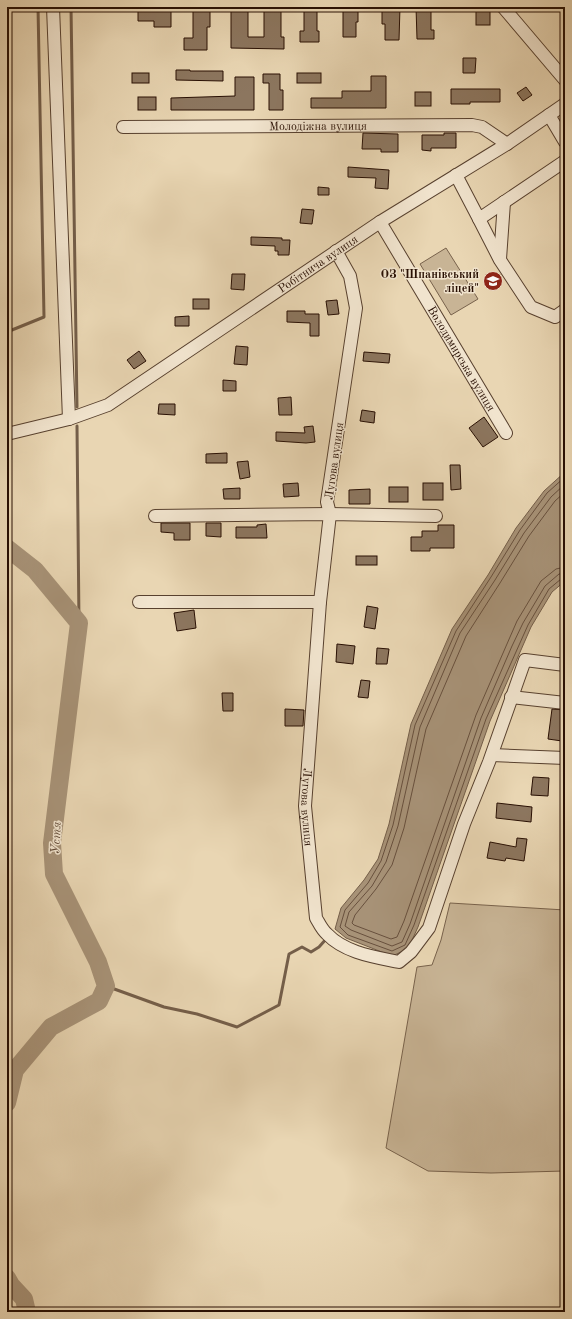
<svg xmlns="http://www.w3.org/2000/svg" width="572" height="1319" font-family="'Old Standard TT',serif">
	<style>
		.green { fill: #c8b495; stroke: #78624c }
		.water { fill: #a79277; stroke: #745e49 }
		.lines { fill: none; stroke-linecap: round; stroke-linejoin: round }
		.shore { stroke: #68503d; stroke-width: 1 }
		.stream { stroke: #745e49; stroke-width: 3 }
		.river { stroke: #a79277; stroke-width: 18 }
		.building { fill: #8c765f; stroke: #280f03 }
		.minor-casing { stroke: #58412f; stroke-width: 14 }
		.minor { stroke: #f1e4ce; stroke-width: 12 }
		.labels { text-anchor: middle; stroke-width: 3; stroke-linejoin: round; paint-order: stroke }
		.street-label { font-size: 12px; fill: #280f03; stroke: #f1e4ce }
		.poi-label { font-size: 12px; font-weight: bold; fill: #280f03; stroke: #f1e4ce; text-anchor: end }
		.water-label { font-size: 13px; font-style: italic; fill: #614a37; stroke: #f1e4ce }
	</style>
	<rect width="100%" height="100%" fill="#e9d6b3"/>
	<filter id="stains"><feTurbulence type="fractalNoise" baseFrequency=".005" numOctaves="4"/><feColorMatrix values="0 0 0 0 .2 0 0 0 0 .09 0 0 0 0 .02 0 0 0 .5 -.17"/></filter>
	<radialGradient id="worn" r=".72"><stop offset=".6" stop-color="#630" stop-opacity="0"/><stop offset="1" stop-color="#630" stop-opacity=".3"/></radialGradient>
	<!-- green -->
	<g class="green">
		<polygon points="446,248 478,299 451,315 420,264"/>
		<polygon points="450,903 565,910 565,1171 491,1173 428,1171 386,1148 417,967 432,965 441,940"/>
	</g>
	<!-- water -->
	<polygon class="water" points="565,472 565,581 552,592 531,627 490,721 418,927 408,949 392,956 346,938 335,929 341,908 364,880 378,859 389,824 411,724 452,629 488,575 516,528 544,491"/>
	<g class="lines">
		<!-- shore -->
		<g class="shore">
			<polyline points="565,477 547,493 520,530 491,577 456,631 415,725 393,825 381,861 368,883 345,910 340,927 348,935 392,951 405,945 414,925 486,719 528,625 549,589 561,579 565,578"/>
			<polyline points="565,484 551,497 524,533 495,580 460,633 420,727 398,826 386,862 372,886 349,912 345,926 351,930 392,946 402,942 410,924 481,718 512,646 523,623 545,586 559,574 565,573"/>
			<polyline points="565,492 555,501 529,536 500,583 466,636 426,729 404,828 392,865 376,889 355,915 352,923 354,925 391,939 397,937 404,921 476,715 517,621 541,581 556,569 565,567"/>
		</g>
		<!-- stream -->
		<g class="stream">
			<polyline points="71,7 77,407"/>
			<polyline points="7,332 44,317 38,7"/>
			<polyline points="77,426 79,623"/>
			<polyline points="106,986 164,1007 197,1014 237,1027 279,1005 289,954 302,947 311,952 319,947 327,938"/>
		</g>
		<!-- river -->
		<g class="river">
			<polyline points="7,548 35,570 79,623 52,843 54,874 98,962 106,986 99,1001 51,1027 15,1070 7,1103"/>
			<polyline points="7,1278 11,1285 24,1299 27,1312"/>
		</g>
	</g>
	<!-- building -->
	<g class="building">
		<polygon points="138,7 147,7 147,10 171,10 171,27 154,27 154,21 138,21"/>
		<polygon points="304,7 317,7 317,31 319,31 319,42 300,42 300,31 304,31"/>
		<polygon points="343,7 358,7 358,22 356,22 356,37 343,37"/>
		<polygon points="382,7 400,7 399,40 385,40 385,24 382,24"/>
		<polygon points="416,7 431,7 431,30 434,30 434,39 417,39"/>
		<rect x="476" y="7" width="14" height="18"/>
		<polygon points="264,8 281,8 281,37 284,37 284,49 231,48 231,10 248,10 248,37 264,37"/>
		<polygon points="193,11 210,11 210,27 207,27 207,50 184,50 184,38 193,38"/>
		<polygon points="463,58 476,58 475,73 463,73"/>
		<polygon points="176,70 190,70 190,71 223,71 223,81 176,80"/>
		<rect x="132" y="73" width="17" height="10"/>
		<rect x="297" y="73" width="24" height="10"/>
		<polygon points="263,74 280,74 280,90 283,90 283,110 269,110 269,83 263,83"/>
		<polygon points="371,76 386,76 386,108 311,108 311,98 342,98 342,91 371,91"/>
		<polygon points="235,77 254,77 254,110 171,110 171,98 235,96"/>
		<polygon points="526,87 532,95 523,101 517,93"/>
		<polygon points="451,89 500,89 500,102 470,102 470,104 451,104"/>
		<rect x="415" y="92" width="16" height="14"/>
		<rect x="138" y="97" width="18" height="13"/>
		<polygon points="363,133 398,134 398,152 381,152 381,149 362,149"/>
		<polygon points="444,133 456,133 456,148 431,148 431,151 422,150 422,135 444,135"/>
		<polygon points="348,167 389,170 388,189 375,188 376,178 348,177"/>
		<polygon points="318,187 329,188 329,195 318,195"/>
		<polygon points="302,209 314,210 312,224 300,223"/>
		<polygon points="251,237 282,238 282,240 290,240 289,255 278,255 278,251 275,251 275,246 251,245"/>
		<polygon points="232,274 245,274 244,290 231,289"/>
		<rect x="193" y="299" width="16" height="10"/>
		<polygon points="337,300 339,314 328,315 326,301"/>
		<polygon points="287,311 305,311 305,314 319,314 319,336 310,336 310,323 287,322"/>
		<polygon points="189,316 189,326 175,326 175,317"/>
		<polygon points="236,346 248,347 247,365 234,364"/>
		<polygon points="139,351 146,361 134,369 127,360"/>
		<polygon points="364,352 390,354 389,363 363,361"/>
		<polygon points="223,380 236,381 236,391 223,391"/>
		<polygon points="291,397 292,415 279,415 278,398"/>
		<polygon points="159,404 175,404 175,415 158,414"/>
		<polygon points="362,410 375,412 374,423 360,421"/>
		<polygon points="484,417 498,437 483,447 469,428"/>
		<polygon points="313,426 315,442 306,443 276,441 276,432 305,433 304,427"/>
		<polygon points="227,453 227,463 206,463 206,454"/>
		<polygon points="248,461 250,477 240,479 237,462"/>
		<polygon points="450,465 460,465 461,489 451,490"/>
		<polygon points="298,483 299,496 284,497 283,484"/>
		<rect x="423" y="483" width="20" height="17"/>
		<rect x="389" y="487" width="19" height="15"/>
		<polygon points="240,488 240,499 224,499 223,489"/>
		<polygon points="370,489 370,504 349,504 349,490"/>
		<polygon points="161,523 190,523 190,540 174,540 174,533 161,532"/>
		<polygon points="206,523 221,523 221,537 206,536"/>
		<polygon points="266,524 267,538 236,538 236,527 257,527 257,525"/>
		<polygon points="438,525 454,525 454,548 430,548 430,551 411,551 411,537 422,537 422,531 438,531"/>
		<rect x="356" y="556" width="21" height="9"/>
		<polygon points="367,606 378,608 375,629 364,627"/>
		<polygon points="194,610 196,628 177,631 174,613"/>
		<polygon points="337,644 355,646 353,664 336,662"/>
		<polygon points="377,648 389,649 387,664 376,664"/>
		<polygon points="361,680 370,681 368,698 358,697"/>
		<polygon points="222,693 233,693 233,711 223,711"/>
		<polygon points="285,709 304,710 303,726 285,726"/>
		<polygon points="552,709 565,710 562,741 548,739"/>
		<polygon points="533,777 549,778 548,796 531,795"/>
		<polygon points="497,803 532,807 531,822 496,818"/>
		<polygon points="517,838 527,839 524,861 506,858 505,861 487,858 490,842 516,847"/>
	</g>
	<g class="lines">
		<!-- minor casing -->
		<g class="minor-casing">
			<g id="minor">
				<polyline points="53,7 69,419"/>
				<polyline points="503,7 565,80"/>
				<polyline points="549,115 565,142"/>
				<path id="s1" d="M123,127L472,125L482,127L507,144"/>
				<polyline points="456,175 479,219 565,161"/>
				<polyline points="479,219 500,260 531,307 555,317 565,310"/>
				<path id="s2" d="M380,222L506,433"/>
				<path id="s3" d="M336,251L350,276L356,308L327,502L330,514L320,602L305,806L316,918C319,923 322,930 327,934C345,953 375,957 399,962L411,952L429,928L464,824L489,762L525,660L565,665"/>
				<polyline points="500,259 504,202"/>
				<path id="s4" d="M7,434L69,419L108,405L380,222L507,144L565,104"/>
				<polyline points="155,516 330,514 436,516"/>
				<polyline points="139,602 320,602"/>
				<polyline points="511,697 565,703"/>
				<polyline points="492,755 565,758"/>
			</g>
		</g>
		<!-- minor -->
		<use href="#minor" class="minor"/>
	</g>
	<!-- icons -->
	<defs>
		<g id="school-disc" transform="scale(1)"><circle r="9.5" fill="#8f2418" stroke="#f1e4ce"/><path d="M0-5L7-2L0 1L-7-2ZM-4 1L0 2.5L4 1V4Q0 6-4 4Z" fill="#fff"/></g>
	</defs>
	<g fill-rule="evenodd">
		<use href="#school-disc" x="493" y="281"/>
	</g>
	<g class="labels">
		<!-- street labels -->
		<g class="street-label">
			<text dy="4" stroke="none"><textPath href="#s1" startOffset="195">Молодіжна вулиця</textPath></text>
			<text dy="4" stroke="none"><textPath href="#s4" startOffset="358">Робітнича вулиця</textPath></text>
			<text dy="4" stroke="none"><textPath href="#s2" startOffset="159">Володимирська вулиця</textPath></text>
			<text transform="translate(334 461) rotate(-82)" y="4">Лугова вулиця</text>
			<text dy="4" stroke="none"><textPath href="#s3" startOffset="564">Лугова вулиця</textPath></text>
		</g>
		<!-- poi labels -->
		<g class="poi-label">
			<text x="479" y="278">ОЗ "Шпанівський<tspan x="479" dy="14">ліцей"</tspan></text>
		</g>
		<!-- water labels -->
		<g class="water-label">
			<text transform="translate(55 838) rotate(-87)" y="5">Устя</text>
		</g>
	</g>
	<!-- margin -->
	<rect width="572" height="1319" fill="none" stroke="#e9d6b3" stroke-width="24"/>
	<rect x="8" y="8" width="556" height="1303" fill="none" stroke="#280f03" stroke-width="2"/>
	<rect x="12" y="12" width="548" height="1295" fill="none" stroke="#280f03"/>
	<rect width="100%" height="100%" filter="url(#stains)"/>
	<rect width="100%" height="100%" fill="url(#worn)"/>
</svg>
